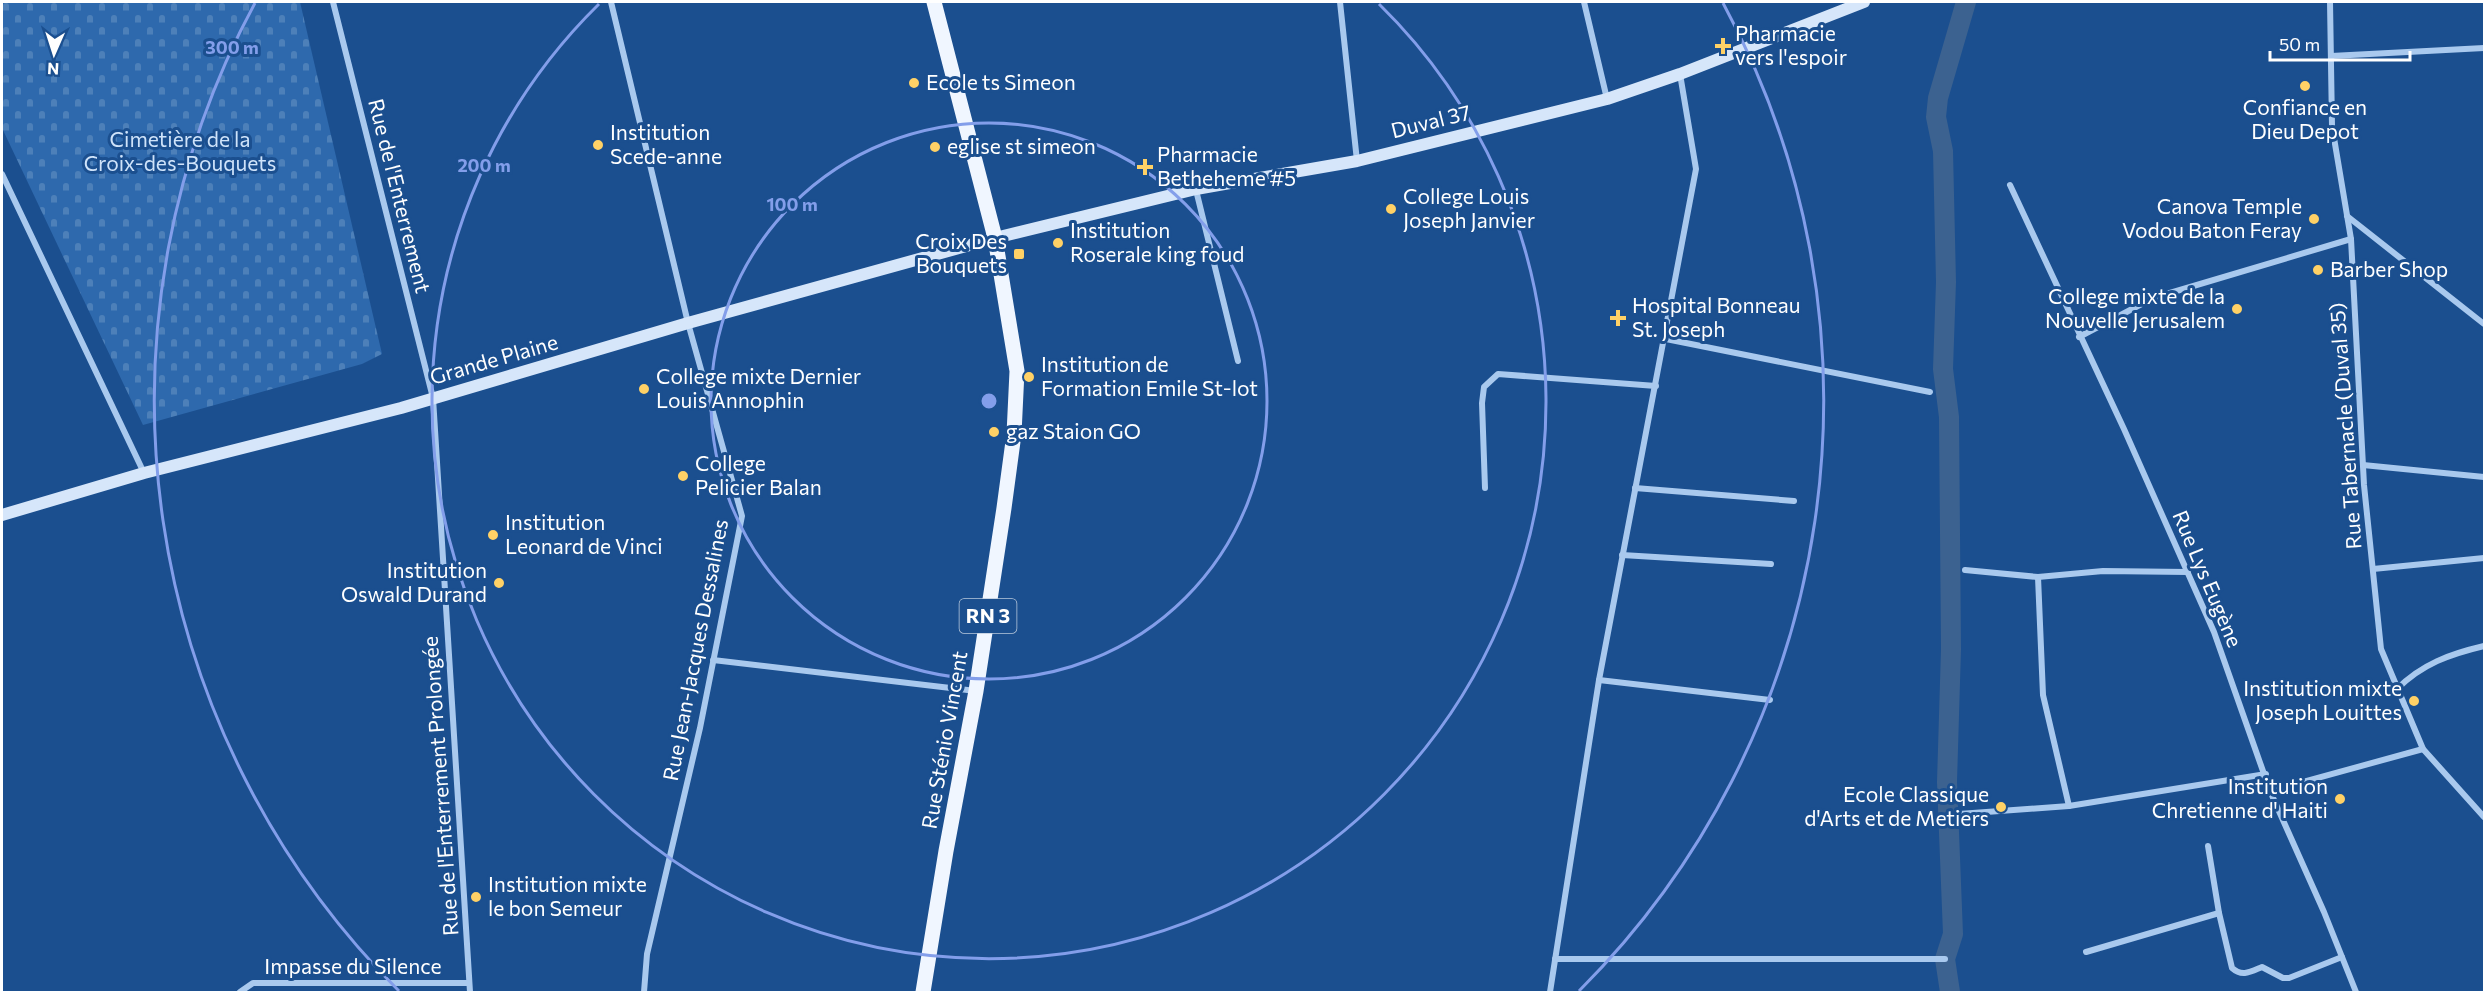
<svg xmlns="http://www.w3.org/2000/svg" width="2486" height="994" font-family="Commissioner,sans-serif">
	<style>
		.cemetery { fill: url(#cemetery-stones) }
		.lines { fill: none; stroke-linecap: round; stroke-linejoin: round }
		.canal { stroke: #3c6290; stroke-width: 20 }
		.street { stroke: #a9c9ee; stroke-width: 6 }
		.secondary { stroke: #d6e6fa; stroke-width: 12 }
		.primary { stroke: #f0f6ff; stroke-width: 15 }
		.ring { fill: none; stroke: #839eea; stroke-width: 3 }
		.poi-dot { fill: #ffd166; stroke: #1b4f8f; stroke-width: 2 }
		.labels { text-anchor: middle; stroke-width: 6; stroke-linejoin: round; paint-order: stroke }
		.shield { fill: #1b4f8f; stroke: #bbcadd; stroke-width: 1.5 }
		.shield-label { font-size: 20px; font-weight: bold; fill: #fff }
		.poi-label { font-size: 21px; fill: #fff; stroke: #1b4f8f; text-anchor: start }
		.street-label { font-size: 21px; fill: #fff; stroke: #1b4f8f }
		.park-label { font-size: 21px; fill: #cfe3fa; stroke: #1b4f8f }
		.centre { fill: #839eea; stroke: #1b4f8f; stroke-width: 3 }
		.ring-label { font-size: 18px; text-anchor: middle; font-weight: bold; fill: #839eea; stroke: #1b4f8f; stroke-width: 6; stroke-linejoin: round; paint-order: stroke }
	</style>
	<defs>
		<pattern id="cemetery-stones" width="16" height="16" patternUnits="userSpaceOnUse" patternTransform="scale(1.5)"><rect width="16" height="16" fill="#2e69ad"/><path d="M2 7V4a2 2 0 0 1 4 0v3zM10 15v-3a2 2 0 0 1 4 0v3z" fill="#4d80b9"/></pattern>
	</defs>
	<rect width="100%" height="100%" fill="#1b4f8f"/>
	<!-- cemetery -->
	<polygon class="cemetery" points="2,2 300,2 382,354 362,364 143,425 2,128"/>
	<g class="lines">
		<!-- canal -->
		<polyline class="canal" points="1950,992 1945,959 1953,934 1947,782 1951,649 1949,417 1943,369 1946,282 1943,151 1936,117 1938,98 1966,2"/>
		<!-- street -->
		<g class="street">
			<polyline points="333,2 433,398 470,992"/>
			<polyline points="611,2 688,323 742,516 700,728 647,954 644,992"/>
			<polyline points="1340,2 1357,161"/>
			<polyline points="1584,2 1607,99"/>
			<polyline points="2330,2 2332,126 2351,239 2364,485 2381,649 2423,749 2484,817"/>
			<polyline points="2331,56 2484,48"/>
			<polyline points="2,174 144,473"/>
			<polyline points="2010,185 2124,429 2214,632 2270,791 2324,912 2356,992"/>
			<polyline points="1196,190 1238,361"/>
			<polyline points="2347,216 2484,324"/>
			<polyline points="2079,337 2153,298 2351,239"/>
			<polyline points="1666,339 1930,392"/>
			<polyline points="2363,465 2484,477"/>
			<polyline points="1485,488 1482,403 1484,387 1498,374 1656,386"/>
			<polyline points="1635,488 1794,501"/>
			<polyline points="1622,555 1771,564"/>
			<polyline points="2373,569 2484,558"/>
			<polyline points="1965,570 2038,577 2103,571 2188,572"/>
			<polyline points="2038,577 2043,695 2069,806"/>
			<polyline points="713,660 976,691"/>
			<polyline points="1599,680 1770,700"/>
			<path d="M2397,689C2422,664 2450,654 2484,646"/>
			<polyline points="2270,791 2423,749"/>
			<polyline points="1959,814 2069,806 2266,774"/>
			<path d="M2208,846L2219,913L2232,968C2242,977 2250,972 2262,967L2283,978H2289L2342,957"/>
			<polyline points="2086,952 2219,913"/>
			<polyline points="1555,959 1945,959"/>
			<polyline points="240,992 253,983 469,983"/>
			<polyline points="1550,992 1599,680 1696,169 1680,74"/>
		</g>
		<!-- secondary -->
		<polyline class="secondary" points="2,515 144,473 401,408 688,323 995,238 1196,189 1357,161 1607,99 1680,74 1864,2"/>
		<!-- primary -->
		<polyline class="primary" points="923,992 946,851 976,691 1004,508 1014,434 1017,371 995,238 934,2"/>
	</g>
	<!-- distance rings -->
	<g class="ring">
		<circle cx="989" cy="401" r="278"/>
		<path d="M1379 4A557 557 0 1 1 599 4"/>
		<path d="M399 991A835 835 0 0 1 255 3M1723 3A835 835 0 0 1 1579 991"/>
	</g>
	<!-- markers -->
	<g class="poi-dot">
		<path d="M1720 37h6v6h6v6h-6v6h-6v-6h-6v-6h6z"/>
		<circle cx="914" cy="83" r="6"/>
		<circle cx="2305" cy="86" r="6"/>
		<circle cx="598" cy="145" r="6"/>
		<circle cx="935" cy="147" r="6"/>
		<path d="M1142 158h6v6h6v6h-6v6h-6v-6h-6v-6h6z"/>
		<circle cx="1391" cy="209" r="6"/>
		<circle cx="2314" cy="219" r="6"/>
		<circle cx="1058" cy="243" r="6"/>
		<rect x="1013" y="248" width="12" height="12" rx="3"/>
		<circle cx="2318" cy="270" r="6"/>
		<circle cx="2237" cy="309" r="6"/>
		<path d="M1615 309h6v6h6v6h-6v6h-6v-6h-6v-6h6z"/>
		<circle cx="1029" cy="377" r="6"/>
		<circle cx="644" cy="389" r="6"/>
		<circle cx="994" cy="432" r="6"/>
		<circle cx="683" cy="476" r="6"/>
		<circle cx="493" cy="535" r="6"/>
		<circle cx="499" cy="583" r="6"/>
		<circle cx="2414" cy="701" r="6"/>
		<circle cx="2340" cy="799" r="6"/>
		<circle cx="2001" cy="807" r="6"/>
		<circle cx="476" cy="897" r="6"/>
	</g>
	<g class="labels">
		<!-- shield labels -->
		<rect class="shield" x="959.5" y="599" width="57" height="34" rx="4.5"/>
		<g class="shield-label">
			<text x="988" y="623">RN 3</text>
		</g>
		<!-- poi labels -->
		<g class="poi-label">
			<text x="1735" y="41">Pharmacie<tspan x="1735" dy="24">vers l'espoir</tspan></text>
			<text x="926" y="90">Ecole ts Simeon</text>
			<text x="2305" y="115" text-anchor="middle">Confiance en<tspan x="2305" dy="24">Dieu Depot</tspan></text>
			<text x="610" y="140">Institution<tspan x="610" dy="24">Scede-anne</tspan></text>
			<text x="947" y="154">eglise st simeon</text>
			<text x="1157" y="162">Pharmacie<tspan x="1157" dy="24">Betheheme #5</tspan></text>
			<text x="1403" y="204">College Louis<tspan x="1403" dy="24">Joseph Janvier</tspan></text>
			<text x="2302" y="214" text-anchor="end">Canova Temple<tspan x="2302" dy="24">Vodou Baton Feray</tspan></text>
			<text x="1070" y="238">Institution<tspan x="1070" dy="24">Roserale king foud</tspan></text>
			<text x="1007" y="249" text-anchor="end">Croix Des<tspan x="1007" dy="24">Bouquets</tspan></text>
			<text x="2330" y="277">Barber Shop</text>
			<text x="2225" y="304" text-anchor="end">College mixte de la<tspan x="2225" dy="24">Nouvelle Jerusalem</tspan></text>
			<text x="1632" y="313">Hospital Bonneau<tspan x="1632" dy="24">St. Joseph</tspan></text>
			<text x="1041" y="372">Institution de<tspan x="1041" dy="24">Formation Emile St-lot</tspan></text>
			<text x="656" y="384">College mixte Dernier<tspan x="656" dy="24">Louis Annophin</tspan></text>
			<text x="1006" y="439">gaz Staion GO</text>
			<text x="695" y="471">College<tspan x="695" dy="24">Pelicier Balan</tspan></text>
			<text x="505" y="530">Institution<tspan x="505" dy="24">Leonard de Vinci</tspan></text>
			<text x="487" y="578" text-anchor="end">Institution<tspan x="487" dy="24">Oswald Durand</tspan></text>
			<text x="2402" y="696" text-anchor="end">Institution mixte<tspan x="2402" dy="24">Joseph Louittes</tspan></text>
			<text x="2328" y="794" text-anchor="end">Institution<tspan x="2328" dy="24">Chretienne d' Haiti</tspan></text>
			<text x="1989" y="802" text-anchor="end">Ecole Classique<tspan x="1989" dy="24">d'Arts et de Metiers</tspan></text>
			<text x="488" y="892">Institution mixte<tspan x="488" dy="24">le bon Semeur</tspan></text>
		</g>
		<!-- street labels -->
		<g class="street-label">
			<text transform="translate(1431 122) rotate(-14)" y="7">Duval 37</text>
			<text transform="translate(399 196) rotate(76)" y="7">Rue de l'Enterrement</text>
			<text transform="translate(494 360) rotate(-16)" y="7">Grande Plaine</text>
			<text transform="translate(2346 426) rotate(-94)" y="7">Rue Tabernacle (Duval 35)</text>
			<text transform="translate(2207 579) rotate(67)" y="7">Rue Lys Eugène</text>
			<text transform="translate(696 650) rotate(-79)" y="7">Rue Jean-Jacques Dessalines</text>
			<text transform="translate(945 740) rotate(-80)" y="7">Rue Sténio Vincent</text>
			<text transform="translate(441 786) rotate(-94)" y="7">Rue de l'Enterrement Prolongée</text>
			<text x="353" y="974">Impasse du Silence</text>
		</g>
		<!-- park labels -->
		<g class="park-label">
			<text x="180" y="147">Cimetière de la<tspan x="180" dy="24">Croix-des-Bouquets</tspan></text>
		</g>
	</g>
	<circle cx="989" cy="401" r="9" class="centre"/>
	<g class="ring-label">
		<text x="232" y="54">300 m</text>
		<text x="484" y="172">200 m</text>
		<text x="792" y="211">100 m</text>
	</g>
	<!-- border -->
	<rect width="2486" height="994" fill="none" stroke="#ffffff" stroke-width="6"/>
	<!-- north arrow -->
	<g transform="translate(54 54) rotate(183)" stroke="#1b4f8f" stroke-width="4.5" paint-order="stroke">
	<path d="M0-4.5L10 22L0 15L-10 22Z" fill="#ffffff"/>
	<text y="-9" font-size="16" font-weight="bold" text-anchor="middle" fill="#ffffff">N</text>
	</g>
	<!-- scale -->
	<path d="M2270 51v9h140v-9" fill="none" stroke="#ffffff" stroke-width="3"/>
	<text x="2279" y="51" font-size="18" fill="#ffffff" stroke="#1b4f8f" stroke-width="4.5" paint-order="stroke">50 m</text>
</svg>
